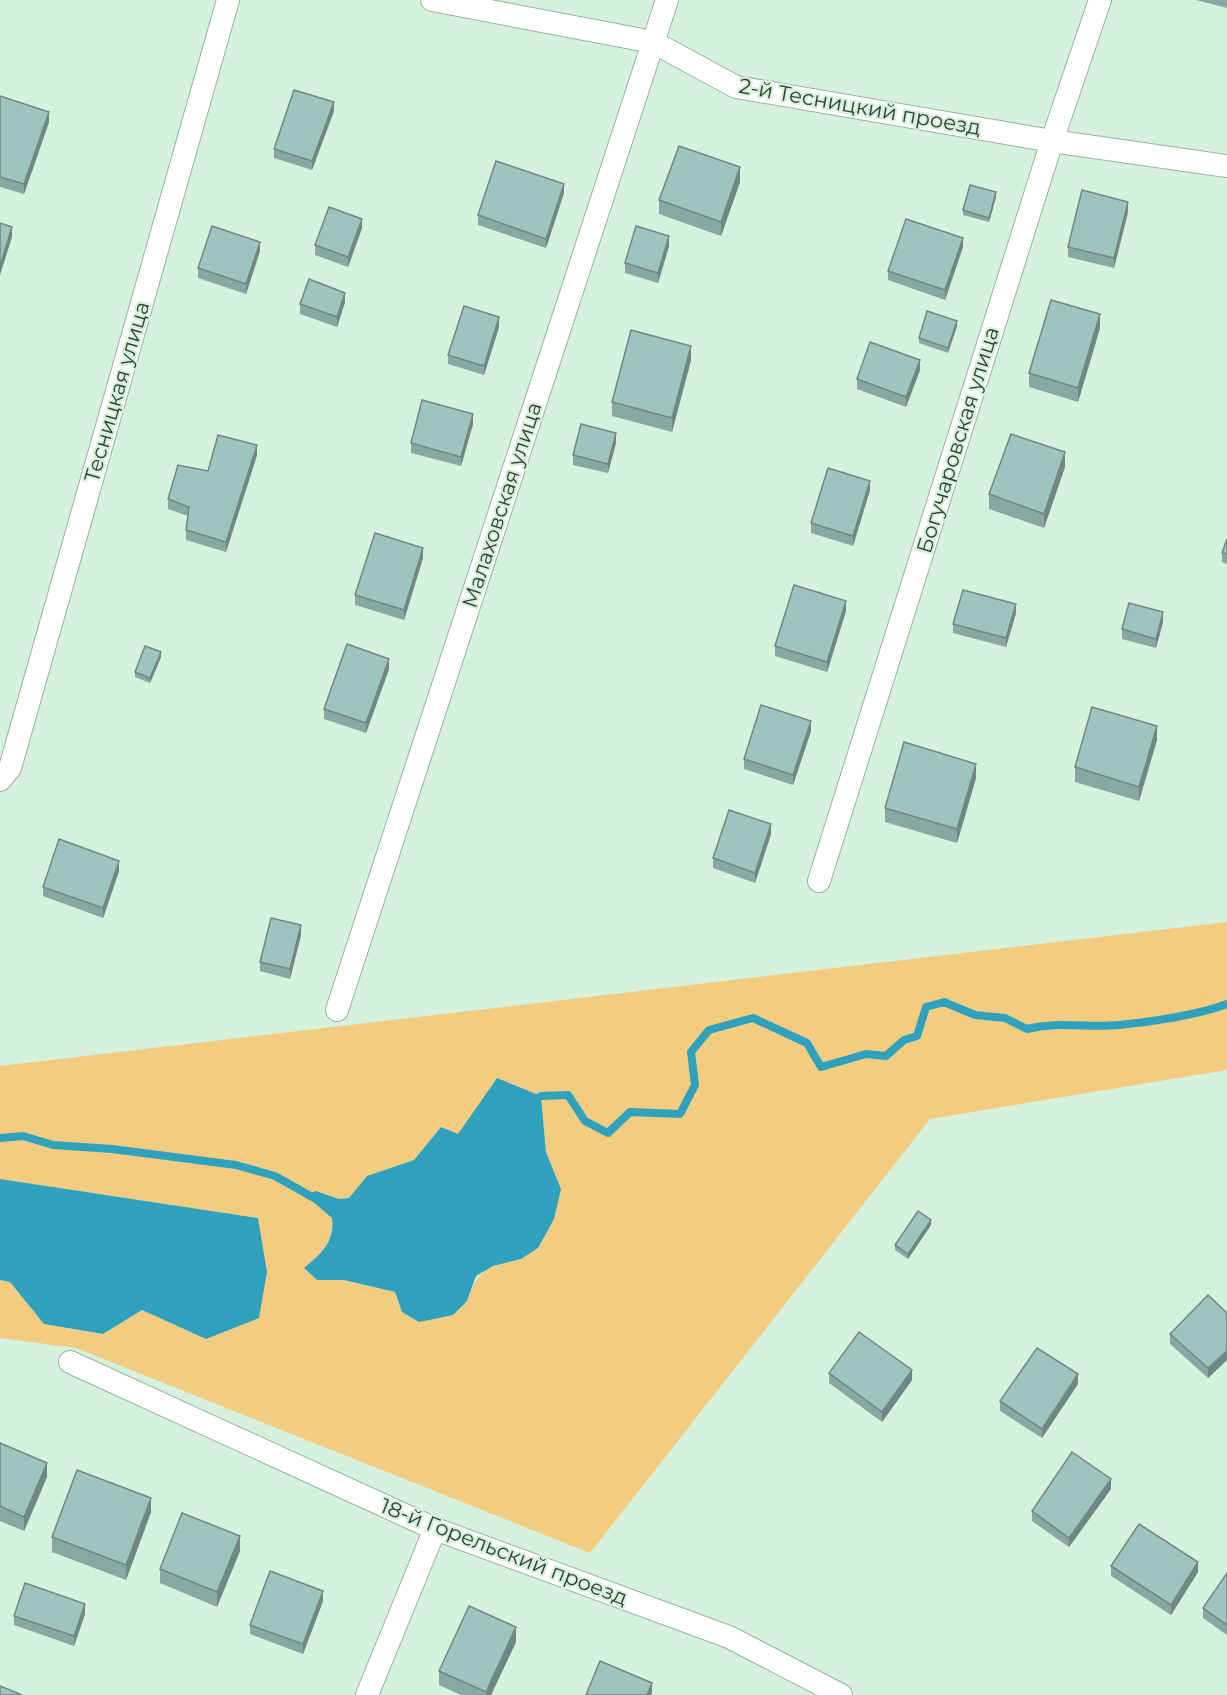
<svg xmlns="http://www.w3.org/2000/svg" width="1227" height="1695" font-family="Montserrat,sans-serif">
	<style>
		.green { fill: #f2cd81; fill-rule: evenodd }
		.water { fill: #30a1bd }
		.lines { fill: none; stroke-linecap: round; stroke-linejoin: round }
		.stream { stroke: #30a1bd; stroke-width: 8 }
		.minor-casing { stroke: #99b29e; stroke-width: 24 }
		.minor { stroke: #fff; stroke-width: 22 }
		.wall { fill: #89a8a3 }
		.shaded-wall { fill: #6f8885 }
		.building { fill: #9fc3be; stroke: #6f8885; stroke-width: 1.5 }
		.labels { text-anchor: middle; stroke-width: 4.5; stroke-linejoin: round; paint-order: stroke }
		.street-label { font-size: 21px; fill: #343f37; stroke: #d6f1dc }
	</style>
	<rect width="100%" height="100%" fill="#d6f1dc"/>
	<!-- green -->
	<path class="green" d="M1227,922V1070L930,1119L590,1553L76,1348L0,1338V1280L10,1282L44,1324L103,1334L142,1310L206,1339L258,1218L0,1179V1066ZM497,1078L541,1096L546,1152L561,1189L521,1259C486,1268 480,1266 467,1301L402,1312L395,1292L344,1280H317L304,1268C321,1253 335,1242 332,1218L306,1194L316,1191L339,1199L350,1198L367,1176L414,1160L440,1128L458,1134Z"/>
	<!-- water -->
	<g class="water">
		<path d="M497,1078L541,1096L546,1152L561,1189L554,1219L538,1248L521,1259L493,1266L476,1276L467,1301L453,1315L419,1322L402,1312L395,1292L344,1280H317L304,1268C321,1254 335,1242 332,1218L305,1195L316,1191L339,1199L349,1198L367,1176L414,1160L441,1127L458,1134Z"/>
		<polygon points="0,1179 258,1218 267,1272 259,1318 206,1339 142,1310 103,1334 44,1324 10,1282 0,1280"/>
	</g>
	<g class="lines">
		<!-- stream -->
		<g class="stream">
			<path d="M532,1102L541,1096L568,1095L585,1121L608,1133L630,1112L680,1114L695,1085L691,1052L709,1030L753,1018L807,1043L821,1067L866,1054L886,1056L904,1040L917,1036L926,1007L944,1002L975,1015L1005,1018L1027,1029C1059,1021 1086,1028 1119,1025C1150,1022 1198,1015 1227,1004"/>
			<polyline points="0,1138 23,1136 53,1145 112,1149 236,1165 275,1176 314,1198"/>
		</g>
		<!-- minor casing -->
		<g class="minor-casing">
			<g id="minor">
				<polyline points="432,0 653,42 736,87 1052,141 1227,166"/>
				<polyline points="0,780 10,768 228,0"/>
				<polyline points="819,881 1052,141 1100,0"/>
				<polyline points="337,1010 667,0"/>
				<polyline points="70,1362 435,1529 729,1637 841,1695"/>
				<polyline points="367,1695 435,1529"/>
			</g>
		</g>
		<!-- minor -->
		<use href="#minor" class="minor"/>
	</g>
	<!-- wall -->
	<g class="wall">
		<polygon points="1196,0 1227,0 1227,8"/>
		<polygon points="0,96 49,122 24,194 0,187"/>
		<polygon points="334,111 312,170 274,158 274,149"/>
		<polygon points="740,182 721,236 659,214 659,200"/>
		<polygon points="564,193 546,248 478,225 478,215"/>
		<polygon points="996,197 989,222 963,215 963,210"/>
		<polygon points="1128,212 1114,268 1068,257 1068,247"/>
		<polygon points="362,228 348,267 315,255 315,245"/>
		<polygon points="669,246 658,283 625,273 625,263"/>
		<polygon points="963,247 945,300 888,280 888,271"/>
		<polygon points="260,251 246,294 198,278 198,268"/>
		<polygon points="345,302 337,327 300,314 300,304"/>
		<polygon points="957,326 948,353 919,343 919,338"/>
		<polygon points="499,327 484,375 448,364 448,355"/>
		<polygon points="1100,328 1078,402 1029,387 1029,373"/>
		<polygon points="691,360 672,432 612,416 612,402"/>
		<polygon points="920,370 906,407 857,389 857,379"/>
		<polygon points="473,424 461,466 411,453 411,443"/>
		<polygon points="616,443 608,473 573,465 573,455"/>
		<polygon points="257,455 226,552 186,540 186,530 188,516 168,509 168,499 208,471"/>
		<polygon points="1065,467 1044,528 989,509 989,494"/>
		<polygon points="870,490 853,546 811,533 811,523"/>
		<polygon points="1227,539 1227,564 1222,562 1222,553"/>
		<polygon points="423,558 404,620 355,605 355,595"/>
		<polygon points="846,611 827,672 775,656 775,646"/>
		<polygon points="1016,613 1006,647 953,633 953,624"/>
		<polygon points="1163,622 1156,648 1122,639 1122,629"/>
		<polygon points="161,657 150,683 135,677 135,672"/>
		<polygon points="389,669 366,733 324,719 324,709"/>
		<polygon points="811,731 793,785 744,769 744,759"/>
		<polygon points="1157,740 1139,801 1075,782 1075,767"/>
		<polygon points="976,778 957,843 885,822 885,808"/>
		<polygon points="771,834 755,883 713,868 713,858"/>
		<polygon points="119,871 103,918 43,896 43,887"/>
		<polygon points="301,935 290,979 260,971 260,962"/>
		<polygon points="931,1225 908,1259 895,1250 895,1245"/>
		<polygon points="1227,1313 1227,1360 1208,1378 1170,1344 1170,1334"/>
		<polygon points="829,1373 912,1380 882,1422 829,1383"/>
		<polygon points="1078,1384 1042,1438 1000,1411 1000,1401"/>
		<polygon points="0,1443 47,1477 24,1531 0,1521"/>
		<polygon points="1111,1489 1069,1547 1032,1521 1032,1511"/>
		<polygon points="151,1512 126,1580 52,1552 52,1537"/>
		<polygon points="240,1551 217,1607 160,1583 160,1569"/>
		<polygon points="1111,1566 1198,1572 1171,1615 1111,1576"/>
		<polygon points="1227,1573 1227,1635 1203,1618 1203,1608"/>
		<polygon points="323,1601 303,1654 250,1634 250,1625"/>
		<polygon points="85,1614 74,1646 14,1625 14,1616"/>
		<polygon points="516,1642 491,1695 461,1695 439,1685 439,1671"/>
	</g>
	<!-- shaded-wall -->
	<g class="shaded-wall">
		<polygon points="334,102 334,111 312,170 312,161"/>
		<polygon points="49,112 49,122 24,194 24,184"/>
		<polygon points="740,167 740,182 721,236 721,222"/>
		<polygon points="564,184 564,193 546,248 546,239"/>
		<polygon points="996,192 996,197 989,222 989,218"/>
		<polygon points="1128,202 1128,212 1114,268 1114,258"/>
		<polygon points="362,219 362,228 348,267 348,257"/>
		<polygon points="12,227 12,237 0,275 0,266"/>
		<polygon points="669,236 669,246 658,283 658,273"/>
		<polygon points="963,238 963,247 945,300 945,290"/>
		<polygon points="260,242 260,251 246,294 246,284"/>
		<polygon points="345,293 345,302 337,327 337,317"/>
		<polygon points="1100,314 1100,328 1078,402 1078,388"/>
		<polygon points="499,317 499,327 484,375 484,366"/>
		<polygon points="957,321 957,326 948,353 948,348"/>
		<polygon points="691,346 691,360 672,432 672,418"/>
		<polygon points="920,360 920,370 906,407 906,397"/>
		<polygon points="473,414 473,424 461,466 461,457"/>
		<polygon points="616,433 616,443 608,473 608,464"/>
		<polygon points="257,445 257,455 226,552 226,542"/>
		<polygon points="1065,452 1065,467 1044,528 1044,514"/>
		<polygon points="870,481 870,490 853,546 853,536"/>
		<polygon points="423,548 423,558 404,620 404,610"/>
		<polygon points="846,601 846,611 827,672 827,662"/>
		<polygon points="1016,604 1016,613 1006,647 1006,638"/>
		<polygon points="1163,612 1163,622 1156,648 1156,639"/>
		<polygon points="161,652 161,657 150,683 150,678"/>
		<polygon points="389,659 389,669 366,733 366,723"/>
		<polygon points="811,721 811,731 793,785 793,775"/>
		<polygon points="1157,726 1157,740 1139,801 1139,787"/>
		<polygon points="976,764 976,778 957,843 957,829"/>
		<polygon points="771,824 771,834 755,883 755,873"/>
		<polygon points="119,861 119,871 103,918 103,908"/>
		<polygon points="301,925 301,935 290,979 290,969"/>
		<polygon points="931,1220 931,1225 908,1259 908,1254"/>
		<polygon points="1227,1351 1227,1360 1208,1378 1208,1368"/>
		<polygon points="912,1370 912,1380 882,1422 882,1412"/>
		<polygon points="1078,1374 1078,1384 1042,1438 1042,1429"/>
		<polygon points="47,1463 47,1477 24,1531 24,1517"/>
		<polygon points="1111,1479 1111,1489 1069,1547 1069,1538"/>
		<polygon points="151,1498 151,1512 126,1580 126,1565"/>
		<polygon points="240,1536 240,1551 217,1607 217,1592"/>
		<polygon points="1198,1562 1198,1572 1171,1615 1171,1605"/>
		<polygon points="323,1591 323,1601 303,1654 303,1644"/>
		<polygon points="85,1604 85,1614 74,1646 74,1636"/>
		<polygon points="516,1627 516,1642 491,1695 486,1695 486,1692"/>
		<polygon points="652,1683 652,1693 651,1695 647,1695"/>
	</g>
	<!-- building -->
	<g class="building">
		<polygon points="294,90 334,102 312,161 274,149"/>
		<polygon points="0,96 49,112 24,184 0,177"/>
		<polygon points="679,146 740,167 721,222 659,200"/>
		<polygon points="496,161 564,184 546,239 478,215"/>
		<polygon points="970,185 996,192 989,218 963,210"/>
		<polygon points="1082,190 1128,202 1114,258 1068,247"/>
		<polygon points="329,207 362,219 348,257 315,245"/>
		<polygon points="906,219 963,238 945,290 888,271"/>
		<polygon points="0,223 12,227 0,266"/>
		<polygon points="212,226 260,242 246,284 198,268"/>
		<polygon points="636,226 669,236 658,273 625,263"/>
		<polygon points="309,279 345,293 337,317 300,304"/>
		<polygon points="1051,300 1100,314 1078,388 1029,373"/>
		<polygon points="464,306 499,317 484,366 448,355"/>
		<polygon points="927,311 957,321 948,348 919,338"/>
		<polygon points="631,330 691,346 672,418 612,402"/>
		<polygon points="870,342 920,360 906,397 857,379"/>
		<polygon points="422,400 473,414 461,457 411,443"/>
		<polygon points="581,424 616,433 608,464 573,455"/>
		<polygon points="1011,434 1065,452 1044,514 989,494"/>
		<polygon points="218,435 257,445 226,542 186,530 189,507 168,499 178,465 208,471"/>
		<polygon points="828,468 870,481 853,536 811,523"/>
		<polygon points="375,533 423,548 404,610 355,595"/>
		<polygon points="1227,539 1227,554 1222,553"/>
		<polygon points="794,585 846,601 827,662 775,646"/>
		<polygon points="963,590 1016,604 1006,638 953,624"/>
		<polygon points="1129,603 1163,612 1156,639 1122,629"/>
		<polygon points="347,644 389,659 366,723 324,709"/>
		<polygon points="145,646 161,652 150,678 135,672"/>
		<polygon points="761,705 811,721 793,775 744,759"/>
		<polygon points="1092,707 1157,726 1139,787 1075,767"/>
		<polygon points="904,742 976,764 957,829 885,808"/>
		<polygon points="729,810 771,824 755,873 713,858"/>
		<polygon points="59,839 119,861 103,908 43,887"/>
		<polygon points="271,918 301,925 290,969 260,962"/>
		<polygon points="918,1211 931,1220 908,1254 895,1245"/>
		<polygon points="1208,1295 1227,1313 1227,1351 1208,1368 1170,1334"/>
		<polygon points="859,1332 912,1370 882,1412 829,1373"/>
		<polygon points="1037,1348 1078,1374 1042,1429 1000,1401"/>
		<polygon points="0,1443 47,1463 24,1517 0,1506"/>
		<polygon points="1072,1452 1111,1479 1069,1538 1032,1511"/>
		<polygon points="77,1470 151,1498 126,1565 52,1537"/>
		<polygon points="182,1513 240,1536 217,1592 160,1569"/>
		<polygon points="1139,1524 1198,1562 1171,1605 1111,1566"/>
		<polygon points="270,1571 323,1591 303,1644 250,1625"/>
		<polygon points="1227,1573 1227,1625 1203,1608"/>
		<polygon points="25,1583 85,1604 74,1636 14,1616"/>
		<polygon points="469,1606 516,1627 486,1692 439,1671"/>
		<polygon points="600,1661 652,1683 647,1695 586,1695"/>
		<polygon points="0,1686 22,1695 0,1695"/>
	</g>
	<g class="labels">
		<!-- street labels -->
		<g class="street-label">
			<text transform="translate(860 107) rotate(10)" y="7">2-й Тесницкий проезд</text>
			<text transform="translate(117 392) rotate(-74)" y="7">Тесницкая улица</text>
			<text transform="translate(958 440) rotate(-73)" y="7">Богучаровская улица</text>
			<text transform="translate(502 505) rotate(-72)" y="7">Малаховская улица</text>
			<text transform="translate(504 1552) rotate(21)" y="7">18-й Горельский проезд</text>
		</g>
	</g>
</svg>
